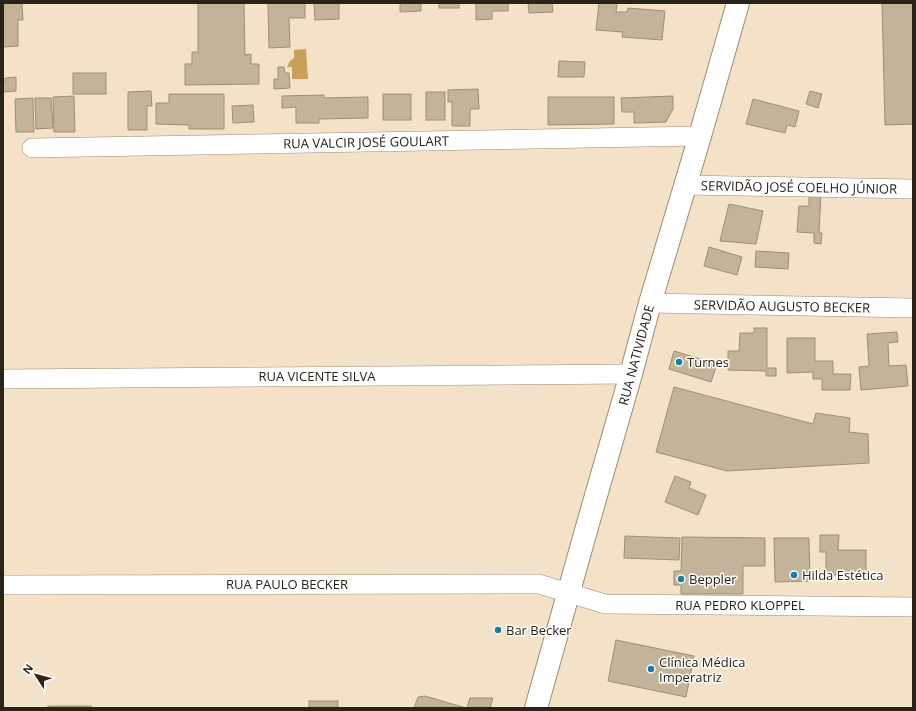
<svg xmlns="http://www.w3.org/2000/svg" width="916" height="711" font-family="'Open Sans',sans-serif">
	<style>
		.water { fill: #c8a058 }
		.building { fill: #c3b399; stroke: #9d8e74 }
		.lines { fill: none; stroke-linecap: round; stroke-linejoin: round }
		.minor-casing { stroke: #9b8c73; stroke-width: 20 }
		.secondary-casing { stroke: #9b8c73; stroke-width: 24 }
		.minor { stroke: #fff; stroke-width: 19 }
		.secondary { stroke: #fff; stroke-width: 22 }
		.poi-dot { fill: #117fa7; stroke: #fff; stroke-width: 1.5 }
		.labels { text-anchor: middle; stroke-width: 3; stroke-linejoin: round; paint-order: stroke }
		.street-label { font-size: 13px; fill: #292319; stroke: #fff }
		.poi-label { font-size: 13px; fill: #292319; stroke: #fff; text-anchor: start }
	</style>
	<rect width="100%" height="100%" fill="#f3e2c7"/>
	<!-- water -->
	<polygon class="water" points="306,49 308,79 292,79 292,67 287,67 290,61 294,58 294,50"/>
	<!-- building -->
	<g class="building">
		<polygon points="3,3 22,3 23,20 18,20 18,46 3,47"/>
		<polygon points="198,3 244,3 245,55 251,54 251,64 259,64 259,84 185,85 185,64 192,64 192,52 198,52"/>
		<polygon points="268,3 305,3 305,18 289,18 290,47 269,48"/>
		<polygon points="314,3 339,3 339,19 315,20"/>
		<polygon points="400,3 421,3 421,11 400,12"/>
		<rect x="439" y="3" width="20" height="5"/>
		<polygon points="476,3 508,3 508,11 492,11 492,19 476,20"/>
		<polygon points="528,3 552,3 553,12 529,13"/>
		<polygon points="599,3 617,3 616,12 627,12 628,8 665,11 662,40 622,37 623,32 596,30"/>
		<polygon points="882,3 913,3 913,124 885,125"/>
		<polygon points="559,61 585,62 584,77 558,77"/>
		<polygon points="278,67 284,67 285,73 289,73 290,88 274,89 274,79 278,79"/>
		<rect x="73" y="73" width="33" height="21"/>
		<polygon points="16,77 16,91 3,92 3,82 5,82 5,78"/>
		<polygon points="478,89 479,109 470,109 470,126 452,126 452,102 448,102 448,90"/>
		<polygon points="151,91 152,106 147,106 147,130 128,130 128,92"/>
		<polygon points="810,91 822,94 818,108 806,104"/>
		<rect x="426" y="92" width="19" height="28"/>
		<polygon points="169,94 224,94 224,129 189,129 189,125 156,124 156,103 169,103"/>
		<rect x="383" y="94" width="28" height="26"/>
		<polygon points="324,95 324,98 368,97 368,118 319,119 319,123 296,123 296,107 282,108 282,96"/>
		<polygon points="74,96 75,132 54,132 53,97"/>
		<polygon points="673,96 673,109 666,122 634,123 634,112 622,112 621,98"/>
		<polygon points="548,97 614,97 614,124 548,125"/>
		<polygon points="33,98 34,132 16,132 15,99"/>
		<polygon points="35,98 51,98 53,128 36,129"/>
		<polygon points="753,99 799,111 795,127 787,125 785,133 746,124"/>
		<polygon points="253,105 254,122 233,123 232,106"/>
		<polygon points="809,192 821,193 819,233 822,233 821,244 814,243 814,233 797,232 799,206 809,206"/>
		<polygon points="729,204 763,211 756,244 720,241"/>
		<polygon points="709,247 742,257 737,275 704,266"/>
		<polygon points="756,251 789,253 788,269 755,267"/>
		<polygon points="754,328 767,328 767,368 776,368 776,376 766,376 766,371 728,370 728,351 739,351 740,333 754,333"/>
		<polygon points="897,332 898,342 888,343 889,366 906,365 908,386 861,390 859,367 869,366 867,334"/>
		<polygon points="787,338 815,338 815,361 833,361 833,374 851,374 850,390 822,390 822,379 813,379 813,372 787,373"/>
		<polygon points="674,351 717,364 711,382 669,369"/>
		<polygon points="674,387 813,424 816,413 850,418 849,432 868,434 869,463 727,471 656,452"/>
		<polygon points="675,476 691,482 689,488 706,495 698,515 665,502"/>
		<polygon points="820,535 839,535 838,550 866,550 866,575 826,575 826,552 820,552"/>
		<polygon points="625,536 680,538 679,560 624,558"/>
		<polygon points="682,537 765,538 765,566 743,566 743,594 681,594 681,585 674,585 674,571 681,571"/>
		<polygon points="774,538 809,538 810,581 775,582"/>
		<polygon points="616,640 694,656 686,697 608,681"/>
		<polygon points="425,696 466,708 414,708 418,697"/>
		<polygon points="470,698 493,698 490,708 467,708"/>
		<rect x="309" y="701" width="29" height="7"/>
		<rect x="48" y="706" width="43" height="2"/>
	</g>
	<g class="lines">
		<!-- minor casing -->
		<g class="minor-casing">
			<g id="minor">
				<polyline points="32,148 700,136"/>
				<polyline points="685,185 913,189"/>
				<polyline points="650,303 913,308"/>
				<polyline points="3,379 631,374"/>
				<polyline points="3,585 539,584 605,604 913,607"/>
			</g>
		</g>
		<!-- secondary casing -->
		<g class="secondary-casing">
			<polyline id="secondary" points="536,708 591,513 631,374 650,303 700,136 738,3"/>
		</g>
		<!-- minor -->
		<use href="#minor" class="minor"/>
		<!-- secondary -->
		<use href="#secondary" class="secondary"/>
	</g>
	<!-- markers -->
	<g class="poi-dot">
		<circle cx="679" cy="362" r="4"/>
		<circle cx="794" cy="575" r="4"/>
		<circle cx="681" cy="579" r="4"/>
		<circle cx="498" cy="630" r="4"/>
		<circle cx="651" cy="669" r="4"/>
	</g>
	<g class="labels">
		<!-- street labels -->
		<g class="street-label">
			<text transform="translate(366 142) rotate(-1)" y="5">RUA VALCIR JOSÉ GOULART</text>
			<text transform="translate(799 187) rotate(1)" y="5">SERVIDÃO JOSÉ COELHO JÚNIOR</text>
			<text transform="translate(782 306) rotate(1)" y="5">SERVIDÃO AUGUSTO BECKER</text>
			<text transform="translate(636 355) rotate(-75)" y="5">RUA NATIVIDADE</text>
			<text x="317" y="381">RUA VICENTE SILVA</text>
			<text x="287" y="589">RUA PAULO BECKER</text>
			<text x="740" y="610">RUA PEDRO KLOPPEL</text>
		</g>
		<!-- poi labels -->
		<g class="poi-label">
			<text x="687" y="367">Turnes</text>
			<text x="802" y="580">Hilda Estética</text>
			<text x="689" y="584">Beppler</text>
			<text x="506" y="635">Bar Becker</text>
			<text x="659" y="667">Clínica Médica<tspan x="659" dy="15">Imperatriz</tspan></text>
		</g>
	</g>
	<!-- border -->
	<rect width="916" height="711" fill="none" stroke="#292319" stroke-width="8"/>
	<!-- north arrow -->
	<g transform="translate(36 675) rotate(306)" stroke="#ffffff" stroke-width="3" paint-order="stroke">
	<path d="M0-3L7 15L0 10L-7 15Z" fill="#292319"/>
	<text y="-6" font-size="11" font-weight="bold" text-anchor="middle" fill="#292319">N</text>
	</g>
</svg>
